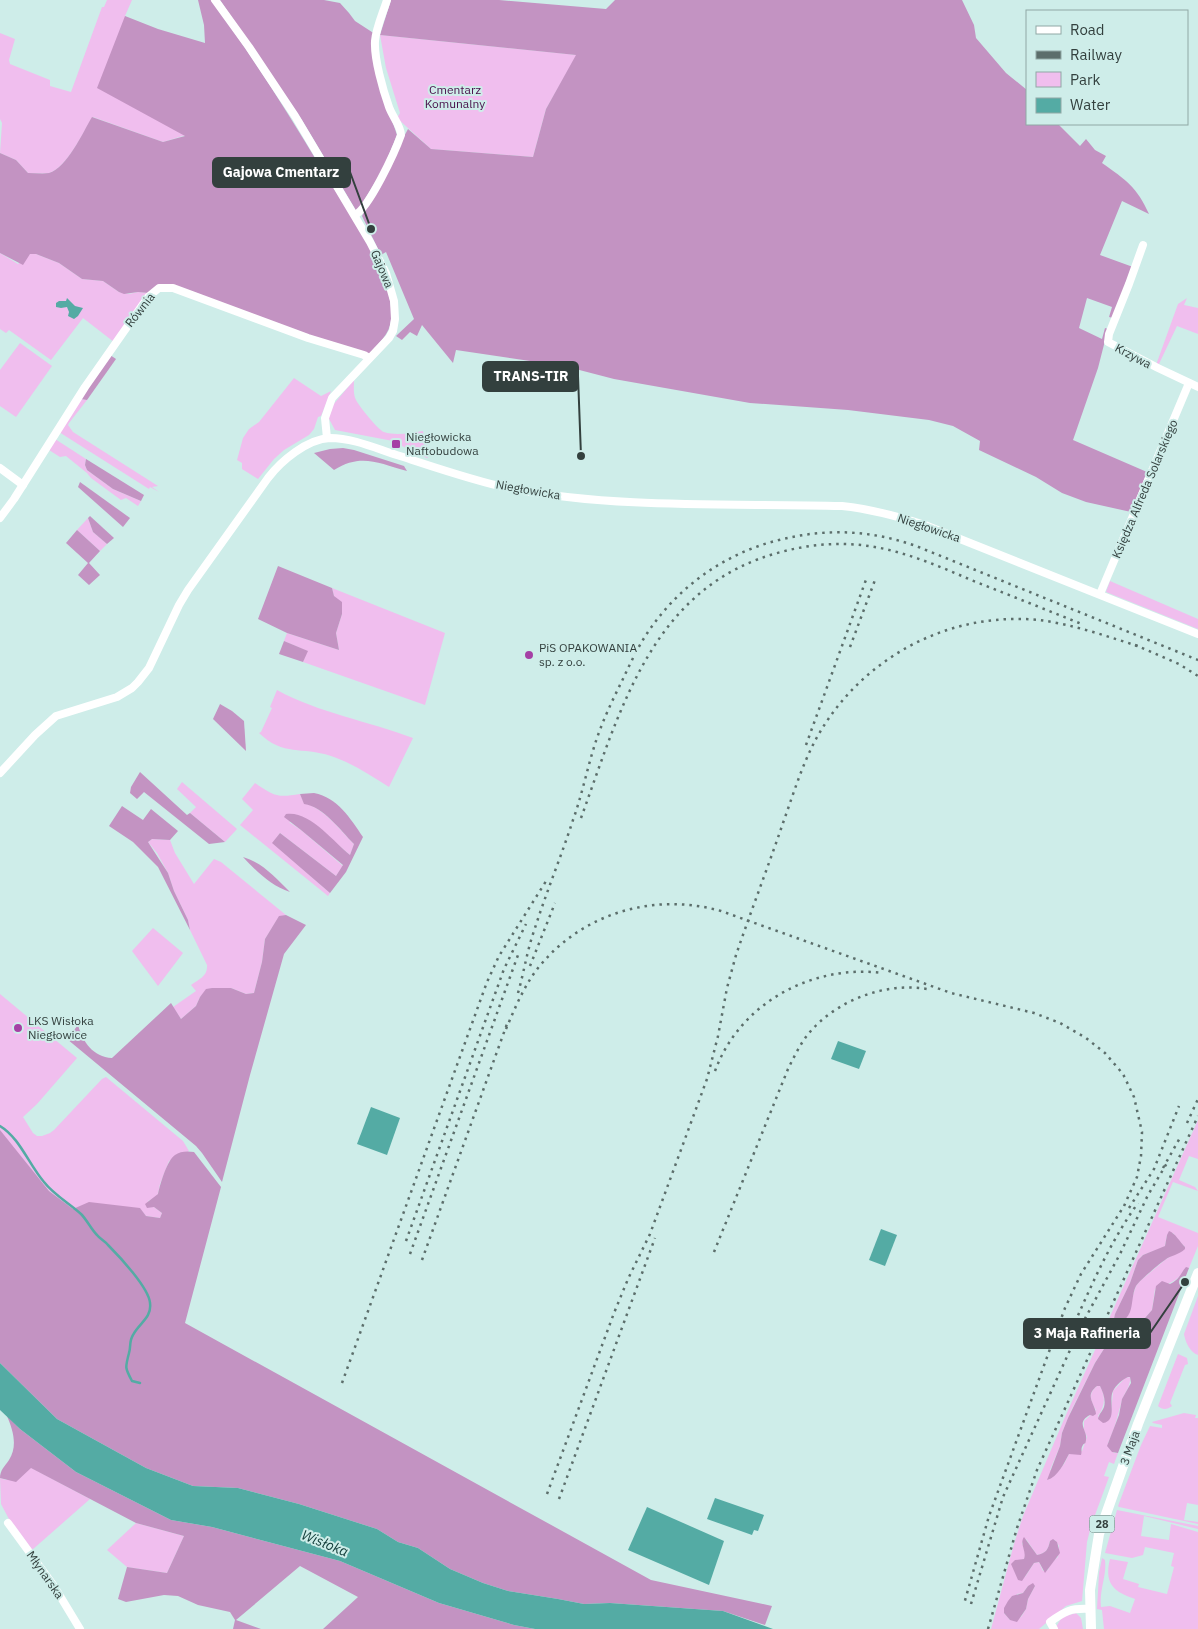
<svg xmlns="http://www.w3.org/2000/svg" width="1198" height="1629" font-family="'IBM Plex Sans',sans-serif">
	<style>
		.green { fill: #f0beee; fill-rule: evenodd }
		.forest { fill: #c393c2 }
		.water { fill: #54aba4 }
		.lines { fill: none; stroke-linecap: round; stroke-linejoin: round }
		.stream { stroke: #54aba4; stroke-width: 2.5 }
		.minor { stroke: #fff; stroke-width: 8 }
		.major { stroke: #fff; stroke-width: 10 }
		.rail { stroke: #5c6e6b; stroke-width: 2.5; stroke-dasharray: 2.5 5; stroke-linecap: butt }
		.poi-dot { fill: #a540a5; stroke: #ceede9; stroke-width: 2 }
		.labels { text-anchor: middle; stroke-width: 4; stroke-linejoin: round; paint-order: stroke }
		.shield { fill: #ceede9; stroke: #627471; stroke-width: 1 }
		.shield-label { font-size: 11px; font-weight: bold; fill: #33403e }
		.park-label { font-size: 12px; fill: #470d48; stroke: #ceede9 }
		.street-label { font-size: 12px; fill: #33403e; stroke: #ceede9 }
		.poi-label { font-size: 12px; fill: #33403e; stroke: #ceede9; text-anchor: start }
		.water-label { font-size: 14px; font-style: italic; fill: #0d3835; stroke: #ceede9 }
		.leader { fill: none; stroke: #33403e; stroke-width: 2 }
		.callout-dot { fill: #33403e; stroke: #ceede9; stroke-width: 2 }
		.callout { fill: #33403e; stroke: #33403e; stroke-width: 2 }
		.callout-label { font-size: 14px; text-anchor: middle; font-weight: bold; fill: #fff }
	</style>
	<rect width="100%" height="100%" fill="#ceede9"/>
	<!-- green -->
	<g class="green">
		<path d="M107,0H132L125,16L186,135L163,142L93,117C83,132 67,168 49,173C42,174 35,173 28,173L16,160L0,153L2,123L0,119V33L15,39L9,60L10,64L50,80V86L71,92L102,7H104Z"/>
		<polygon points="380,35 577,55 546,109 533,157 431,149 397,118 400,113 386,68"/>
		<polygon points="0,253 18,264 30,254 36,254 59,263 82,279 103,281 119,292 129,294 138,292 149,293 114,342 83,318 51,360 9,330 6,333 0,329"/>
		<polygon points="1187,298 1184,305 1198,308 1198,334 1177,326 1158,366 1156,365 1178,304"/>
		<polygon points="20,343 52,366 16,417 0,406 0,370"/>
		<polygon points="294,378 321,396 331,391 321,416 318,417 314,429 309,435 284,450 274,459 258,479 242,469 242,463 237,460 243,438 249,429 259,422"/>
		<path d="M354,380C354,387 353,394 356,400C359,406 378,430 384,432C396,436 410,433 423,431L425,443L430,450L432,447L434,448L431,455L427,458L417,454L393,441L335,430L328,417L333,405Z"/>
		<polygon points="81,399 87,400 69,423 68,425 73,432 158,486 152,487 159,492 150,487 149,489 59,432"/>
		<polygon points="55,439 86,459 85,465 87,470 113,489 141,501 138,506 126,498 121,500 91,478 87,473 66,456 60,457 49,450"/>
		<polygon points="88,518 93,532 107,544 100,551 77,530"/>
		<polygon points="1110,581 1198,619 1198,629 1106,592"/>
		<polygon points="332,588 445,633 425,705 303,662 307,651 284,641 287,633 339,650 336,633 342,614 334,596"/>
		<path d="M277,690C319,713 368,721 413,738L389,787C370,775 352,763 331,756C301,746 284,757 259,733L261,732L272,708L270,707Z"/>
		<polygon points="182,782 237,829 225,842 190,813 196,807 177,789"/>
		<path d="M255,783C274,796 277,798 300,794L304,803C324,808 340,830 354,844L350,855L310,821L289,822L301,830L343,866L336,876L280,833L273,843L330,893L328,896L240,825L253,810L242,799Z"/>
		<path d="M152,839L170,840L175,853L194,884L214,859L221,862L286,915L279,917L265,939L262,962L254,993L246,994L231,988H212L200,997L196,1006L181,1019L173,1007L196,991L191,985C199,979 208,976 207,965L190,930L188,920L174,891L168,873L157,853L148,842Z"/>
		<polygon points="153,928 183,953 158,986 132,951"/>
		<polygon points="0,994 77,1058 37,1104 23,1117 33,1133 37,1136 42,1136 50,1133 54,1130 102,1079 106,1077 183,1141 189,1151 169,1161 160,1184 158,1194 155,1198 148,1201 150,1207 154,1207 162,1213 160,1218 146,1216 140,1209 73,1209 49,1191 2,1134 0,1130"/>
		<path d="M1198,1120V1159L1189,1156L1179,1180L1195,1187L1198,1191L1173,1182L1158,1217L1198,1233V1246L1189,1268H1186C1179,1281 1168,1284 1155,1289L1152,1310L1131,1334L1126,1338H1122L1119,1336C1119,1328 1120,1322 1126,1317L1136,1286L1140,1281L1165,1260L1185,1247L1179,1241L1173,1233L1167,1235L1165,1246L1162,1248L1143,1255L1138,1260L1130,1283L1115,1314L1109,1341L1095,1363L1071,1411L1062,1433L1060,1446L1050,1470L1058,1471L1064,1464L1069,1454L1082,1451L1087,1437L1084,1430V1421L1096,1410C1090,1401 1088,1393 1097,1386H1100C1106,1397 1105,1406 1098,1416L1101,1421L1111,1414L1113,1391L1125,1378L1130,1377C1131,1386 1125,1392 1122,1400C1118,1414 1115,1429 1108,1443L1114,1453H1118L1114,1464L1109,1462L1104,1476L1109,1477L1091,1526L1087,1542L1082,1601L1066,1606L1039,1629H991L1014,1544L1023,1516L1065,1417ZM1026,1539L1037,1555C1046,1553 1048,1550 1050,1541L1055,1540L1059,1546L1058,1557L1051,1563L1048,1570L1043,1571L1039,1562L1034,1563L1025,1577L1021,1560L1024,1559L1026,1554L1022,1543ZM1028,1586H1035L1028,1599L1026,1609L1021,1617L1010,1620L1004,1613L1017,1594L1023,1593Z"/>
		<path d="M1198,1296V1355C1190,1353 1185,1341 1184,1334Z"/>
		<path d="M1178,1354L1187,1358L1188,1364L1185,1365L1170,1403L1172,1406C1167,1410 1162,1410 1158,1406Z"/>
		<polygon points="1184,1413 1196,1415 1195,1418 1198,1418 1198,1505 1187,1503 1184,1520 1198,1522 1198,1524 1119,1507 1118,1506 1141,1445 1150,1426 1162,1428 1162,1425 1153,1423 1152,1422"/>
		<polygon points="30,1467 90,1499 32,1550 10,1521 1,1504 0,1478 6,1480"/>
		<path d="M1117,1510L1198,1526V1529L1144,1516L1141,1536L1169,1540L1171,1524L1198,1532V1629H1104L1102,1610L1097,1609L1099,1573L1102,1558L1105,1560C1107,1576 1099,1590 1101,1607L1110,1606L1130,1613L1135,1599C1113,1592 1104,1583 1110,1559L1128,1562L1123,1579L1139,1584L1138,1587L1167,1594L1174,1567L1171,1566L1174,1553L1145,1547L1143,1555L1132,1558L1105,1553Z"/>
		<polygon points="136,1523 184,1536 167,1573 127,1567 107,1550"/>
		<polygon points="1076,1613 1081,1618 1083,1629 1057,1629 1056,1627 1062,1617"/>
	</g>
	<!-- forest -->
	<g class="forest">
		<path d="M198,0H211C251,54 286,110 321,168C344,206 396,275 391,320C390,334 378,344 369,354L322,340L178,288L149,293L138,292L124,294L119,292L103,281L82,279L59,263L36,254H30L23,265L0,253V153L16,160L28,173C35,173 43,174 49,173C67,168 83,132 92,117L163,142L185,136L97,88L125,16L158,29L205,43L204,25Z"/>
		<polygon points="220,0 324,0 340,3 349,13 355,21 375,34 383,94 397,135 383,169 357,212 302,120"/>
		<path d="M391,0H499L606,9L615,0H962L974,25L976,38L1006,73L1027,90V124H1058L1080,146L1086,139L1095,150L1106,156L1102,163C1126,180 1137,187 1149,214L1122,201L1100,255L1133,267L1113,318L1109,317L1112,307L1087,298L1079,328L1102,339L1105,328L1108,329L1098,368L1073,440L1147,472L1131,512L1086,502L1062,493L1036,477L979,450L980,441L953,426L929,420L848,410L750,403L614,379L564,366L456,350L453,363L422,325L417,336L410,332L402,340L396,336L414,319L386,252L381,255L362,216L408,129L431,149L533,157L546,109L576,55L380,35Z"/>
		<polygon points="110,355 116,359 87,400 81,399"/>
		<path d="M343,448L354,450L404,466L407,471C378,463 361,453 334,470L314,453L330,449Z"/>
		<polygon points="86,459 144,495 141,501 113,489 87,470 85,465"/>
		<polygon points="80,482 130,518 123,527 78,487"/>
		<polygon points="90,516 114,538 107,544 93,532 88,518"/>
		<polygon points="77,530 100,551 89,563 100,575 89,585 78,575 88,563 66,543"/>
		<polygon points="278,566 332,588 334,596 342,602 342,614 336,633 339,650 287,633 258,619"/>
		<polygon points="284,641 308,651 303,662 279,654"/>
		<polygon points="220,704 232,711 244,721 246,751 213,719"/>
		<polygon points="140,772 187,815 190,813 225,842 209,844 144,792 137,799 130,793 131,787"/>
		<path d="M314,793C338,798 350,818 363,837L346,872L330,893L272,843L280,833L336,876L343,865L301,830L284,817L286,814C309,810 334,842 350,855L354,844C340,830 324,807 304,804L300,794Z"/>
		<polygon points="122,806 143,820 151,809 178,831 170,840 152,839 148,842 168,873 174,891 188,920 190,930 158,867 133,842 109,826"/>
		<path d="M243,857C263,863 275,877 290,892C271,886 256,871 243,857Z"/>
		<path d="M286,915L306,925L284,954L250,1075L222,1182L202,1153L196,1146L67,1039L78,1025C83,1042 93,1057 112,1058L171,1003L181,1019L196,1006L200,997L206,989L212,988H231L246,994L254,993L262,962L265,939L279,916Z"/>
		<path d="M0,1130L49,1191L73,1209L89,1202L140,1208L146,1216L160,1218L162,1213L154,1207L147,1208L145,1204L158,1194C160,1185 167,1160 175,1155C180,1151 188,1151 194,1152L221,1187L185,1323L651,1580L772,1606L765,1625L723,1611L610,1603L584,1604L558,1599L508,1591L483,1583L450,1569L418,1548L398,1542L377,1529L299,1504L238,1488L193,1486L146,1468L57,1419L0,1363Z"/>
		<path d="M1169,1231C1175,1233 1180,1242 1185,1247V1249C1179,1255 1171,1255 1165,1260C1160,1263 1138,1282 1136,1286C1132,1294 1133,1304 1130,1312C1125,1323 1118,1322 1119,1336L1122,1338H1126L1131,1334L1152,1310L1156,1286L1162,1281L1170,1284C1180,1279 1180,1274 1186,1267L1189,1268L1118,1453L1112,1452L1107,1446L1119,1415L1122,1399L1131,1383L1130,1377H1128C1123,1379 1116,1385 1113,1391C1108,1401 1118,1420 1103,1423L1098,1419C1099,1414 1102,1412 1104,1407C1106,1400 1103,1392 1100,1386H1097C1084,1396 1095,1403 1096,1414L1093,1416L1090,1415C1075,1423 1088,1430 1086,1440C1085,1447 1085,1440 1082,1447C1081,1449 1082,1452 1081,1455L1069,1454C1064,1463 1058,1477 1047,1480L1060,1446L1062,1433L1068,1418L1095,1363L1109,1341L1115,1314L1130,1283L1138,1260L1143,1255L1165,1246L1167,1235Z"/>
		<path d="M7,1416L20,1429L76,1472L171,1520L212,1527L340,1561L439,1603L514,1625L535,1629H323L358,1597L300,1566L236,1620L261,1629H233L235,1620L230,1612L198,1605L178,1596L164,1595L126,1602L118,1599L127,1567L167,1573L184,1536L136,1523L31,1468L16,1482L0,1478C0,1470 5,1466 9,1460C18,1446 13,1430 7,1416Z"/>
		<path d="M1024,1537L1037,1555C1046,1553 1048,1550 1050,1541L1053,1539L1057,1542L1060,1553L1045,1573L1039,1562L1034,1563L1022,1581L1018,1580L1011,1564L1015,1560L1024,1559C1027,1551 1019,1544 1024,1537Z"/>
		<polygon points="1033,1583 1035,1586 1028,1599 1026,1609 1017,1622 1010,1620 1004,1613 1004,1608 1008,1601 1012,1596 1023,1593 1028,1586"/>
	</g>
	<!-- water -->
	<g class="water">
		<polygon points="67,298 75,306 83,308 78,316 74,319 68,316 69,312 67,307 61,308 56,307 56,303 59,301 66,301"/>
		<polygon points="838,1041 866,1051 859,1069 831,1059"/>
		<polygon points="371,1107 400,1118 387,1155 357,1144"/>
		<polygon points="881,1229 897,1235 885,1266 869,1260"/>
		<polygon points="0,1363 57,1419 146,1468 193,1486 238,1488 299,1504 377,1529 398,1542 418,1548 450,1569 483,1583 508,1591 558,1599 584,1604 610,1603 723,1611 773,1629 535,1629 514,1625 439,1603 340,1561 212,1527 171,1520 76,1472 20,1429 0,1410"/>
		<polygon points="715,1498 764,1515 758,1531 754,1530 752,1535 707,1519"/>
		<polygon points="647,1507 724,1541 709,1585 628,1550"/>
	</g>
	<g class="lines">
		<!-- stream -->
		<path class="stream" d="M0,1126C20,1138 29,1165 44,1182C54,1195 69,1203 81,1214C87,1220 91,1229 97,1235C100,1239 105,1241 108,1245C119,1256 149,1288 150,1303C152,1318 139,1323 133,1335C129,1341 131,1347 129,1353C125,1368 125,1368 132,1381L140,1383"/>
		<!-- minor -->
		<g class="minor">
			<polyline points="215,0 249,47 295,116 370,242 386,273 394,301 395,319 393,331 389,338 332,398 325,418 327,438"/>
			<path d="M355,215C369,208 395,152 401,135C401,126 392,116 389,107C383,90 374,59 375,41C376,28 383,13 387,0"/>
			<polyline points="1143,245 1129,284 1109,334 1108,342 1158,368 1198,387"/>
			<polyline points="0,468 23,485"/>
			<polyline points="0,518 14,499 85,387 148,297 159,288 173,288 308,338 364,355 369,358"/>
			<polyline points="1100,594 1189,383"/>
			<path d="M0,773L35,735L56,716L117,697L132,688L138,682L149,668L179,605L188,590L268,478C281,461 307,439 330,438C354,438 377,449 400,456C437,468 474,481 512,489C621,509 732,503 842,506C870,509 897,516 925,525L1198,634"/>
			<polyline points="8,1523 54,1586 80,1629"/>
			<path d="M1054,1629L1050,1622C1065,1611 1071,1608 1090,1609"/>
		</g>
		<!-- major -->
		<polyline class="major" points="1091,1629 1090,1590 1099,1534 1138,1424 1198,1273"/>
		<!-- rail -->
		<g class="rail">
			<polyline points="1135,645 1179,664 1198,676"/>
			<polyline points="850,647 875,580"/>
			<polyline points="806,745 867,577"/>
			<path d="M581,818C621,708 653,585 781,552C818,542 856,541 893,551C920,558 946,569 971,580C1009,595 1047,610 1084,625"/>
			<polyline points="530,966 555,903"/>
			<path d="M518,993C524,972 527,951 534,931C546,893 561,857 573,820C582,795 587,769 595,744C602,722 612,701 622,681C631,662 640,642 653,625C683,583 729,552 779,540C826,528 871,530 916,546L1198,660"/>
			<path d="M506,1029C515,1008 524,986 538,968C582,913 654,892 721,911L951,993L1034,1013L1060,1023L1086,1038L1105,1053L1123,1074L1134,1097L1142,1132L1141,1156L1137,1177L1124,1206L1081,1274L1065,1308L989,1516L964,1604"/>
			<path d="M715,1071C740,1003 812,964 883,973"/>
			<polyline points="1187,1123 1198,1099"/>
			<polyline points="1163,1168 1181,1136"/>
			<polyline points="1129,1208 1154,1169 1179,1106"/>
			<polyline points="406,1241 504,969 526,924"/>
			<path d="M714,1252L788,1069C794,1057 800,1044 809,1033C837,1000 885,982 927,989"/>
			<polyline points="410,1254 518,955"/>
			<polyline points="422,1260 507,1024"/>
			<path d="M1072,1329C1091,1286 1110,1242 1138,1203"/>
			<polyline points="342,1383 487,982 499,956 548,878"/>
			<path d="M547,1494L614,1313L628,1279L650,1234L707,1079L718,1036L727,988L736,955C751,911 768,867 783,823C793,795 802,765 816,739C860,659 947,611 1039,620C1072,624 1109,637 1141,647"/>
			<polyline points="559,1499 655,1238"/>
			<polyline points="971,1604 1003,1497 1081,1326 1120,1254 1148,1195 1167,1163"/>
			<polyline points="988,1629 1017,1528 1037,1470 1198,1116"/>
		</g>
	</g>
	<!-- markers -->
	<g class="poi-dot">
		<rect x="391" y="439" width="10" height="10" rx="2.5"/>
		<circle cx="529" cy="655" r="5"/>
		<circle cx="18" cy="1028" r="5"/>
	</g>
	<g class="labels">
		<!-- shield labels -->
		<rect class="shield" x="1089.5" y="1515.5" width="25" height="17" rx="4"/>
		<g class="shield-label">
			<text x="1102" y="1528">28</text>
		</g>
		<!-- park labels -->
		<g class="park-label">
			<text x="455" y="94">Cmentarz<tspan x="455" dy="14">Komunalny</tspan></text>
		</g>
		<!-- street labels -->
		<g class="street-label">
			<text transform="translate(382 269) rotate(67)" y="4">Gajowa</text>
			<text transform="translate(140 310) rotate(-52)" y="4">Równia</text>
			<text transform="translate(1133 356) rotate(28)" y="4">Krzywa</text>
			<text transform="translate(1145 489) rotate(-67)" y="4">Księdza Alfreda Solarskiego</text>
			<text transform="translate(528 490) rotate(10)" y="4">Niegłowicka</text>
			<text transform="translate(929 528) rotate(19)" y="4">Niegłowicka</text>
			<text transform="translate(1130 1448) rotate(-70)" y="4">3 Maja</text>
			<text transform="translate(45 1575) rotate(55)" y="4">Młynarska</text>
		</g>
		<!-- poi labels -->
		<g class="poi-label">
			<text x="406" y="441">Niegłowicka<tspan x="406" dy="14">Naftobudowa</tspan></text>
			<text x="539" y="652">PiS OPAKOWANIA<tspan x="539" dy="14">sp. z o.o.</tspan></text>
			<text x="28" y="1025">LKS Wisłoka<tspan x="28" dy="14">Niegłowice</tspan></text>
		</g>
		<!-- water labels -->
		<g class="water-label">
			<text transform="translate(325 1543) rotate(22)" y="5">Wisłoka</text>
		</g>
	</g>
	<!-- callouts -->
	<path class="leader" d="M371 229L350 172M581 456L578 376M1185 1282L1150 1333"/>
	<g class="callout-dot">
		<circle cx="371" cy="229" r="5"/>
		<circle cx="581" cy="456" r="5"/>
		<circle cx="1185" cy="1282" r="5"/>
	</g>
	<g class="callout">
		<rect x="213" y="158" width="137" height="29" rx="5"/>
		<rect x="483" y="362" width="95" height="29" rx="5"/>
		<rect x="1024" y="1319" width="126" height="29" rx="5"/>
	</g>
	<g class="callout-label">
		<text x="281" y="177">Gajowa Cmentarz</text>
		<text x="531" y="381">TRANS-TIR</text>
		<text x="1087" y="1338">3 Maja Rafineria</text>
	</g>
	<!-- legend -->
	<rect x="1026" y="10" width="162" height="115" fill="#ceede9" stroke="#90a8a5"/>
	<rect x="1036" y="26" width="25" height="8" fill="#ffffff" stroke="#90a8a5"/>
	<text x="1070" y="35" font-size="15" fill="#33403e">Road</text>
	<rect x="1036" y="51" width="25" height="8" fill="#5c6e6b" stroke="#90a8a5"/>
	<text x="1070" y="60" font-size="15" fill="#33403e">Railway</text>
	<rect x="1036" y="72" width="25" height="15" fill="#f0beee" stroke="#90a8a5"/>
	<text x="1070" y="85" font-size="15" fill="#33403e">Park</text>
	<rect x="1036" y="98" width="25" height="15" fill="#54aba4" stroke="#90a8a5"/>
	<text x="1070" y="110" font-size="15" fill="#33403e">Water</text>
</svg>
